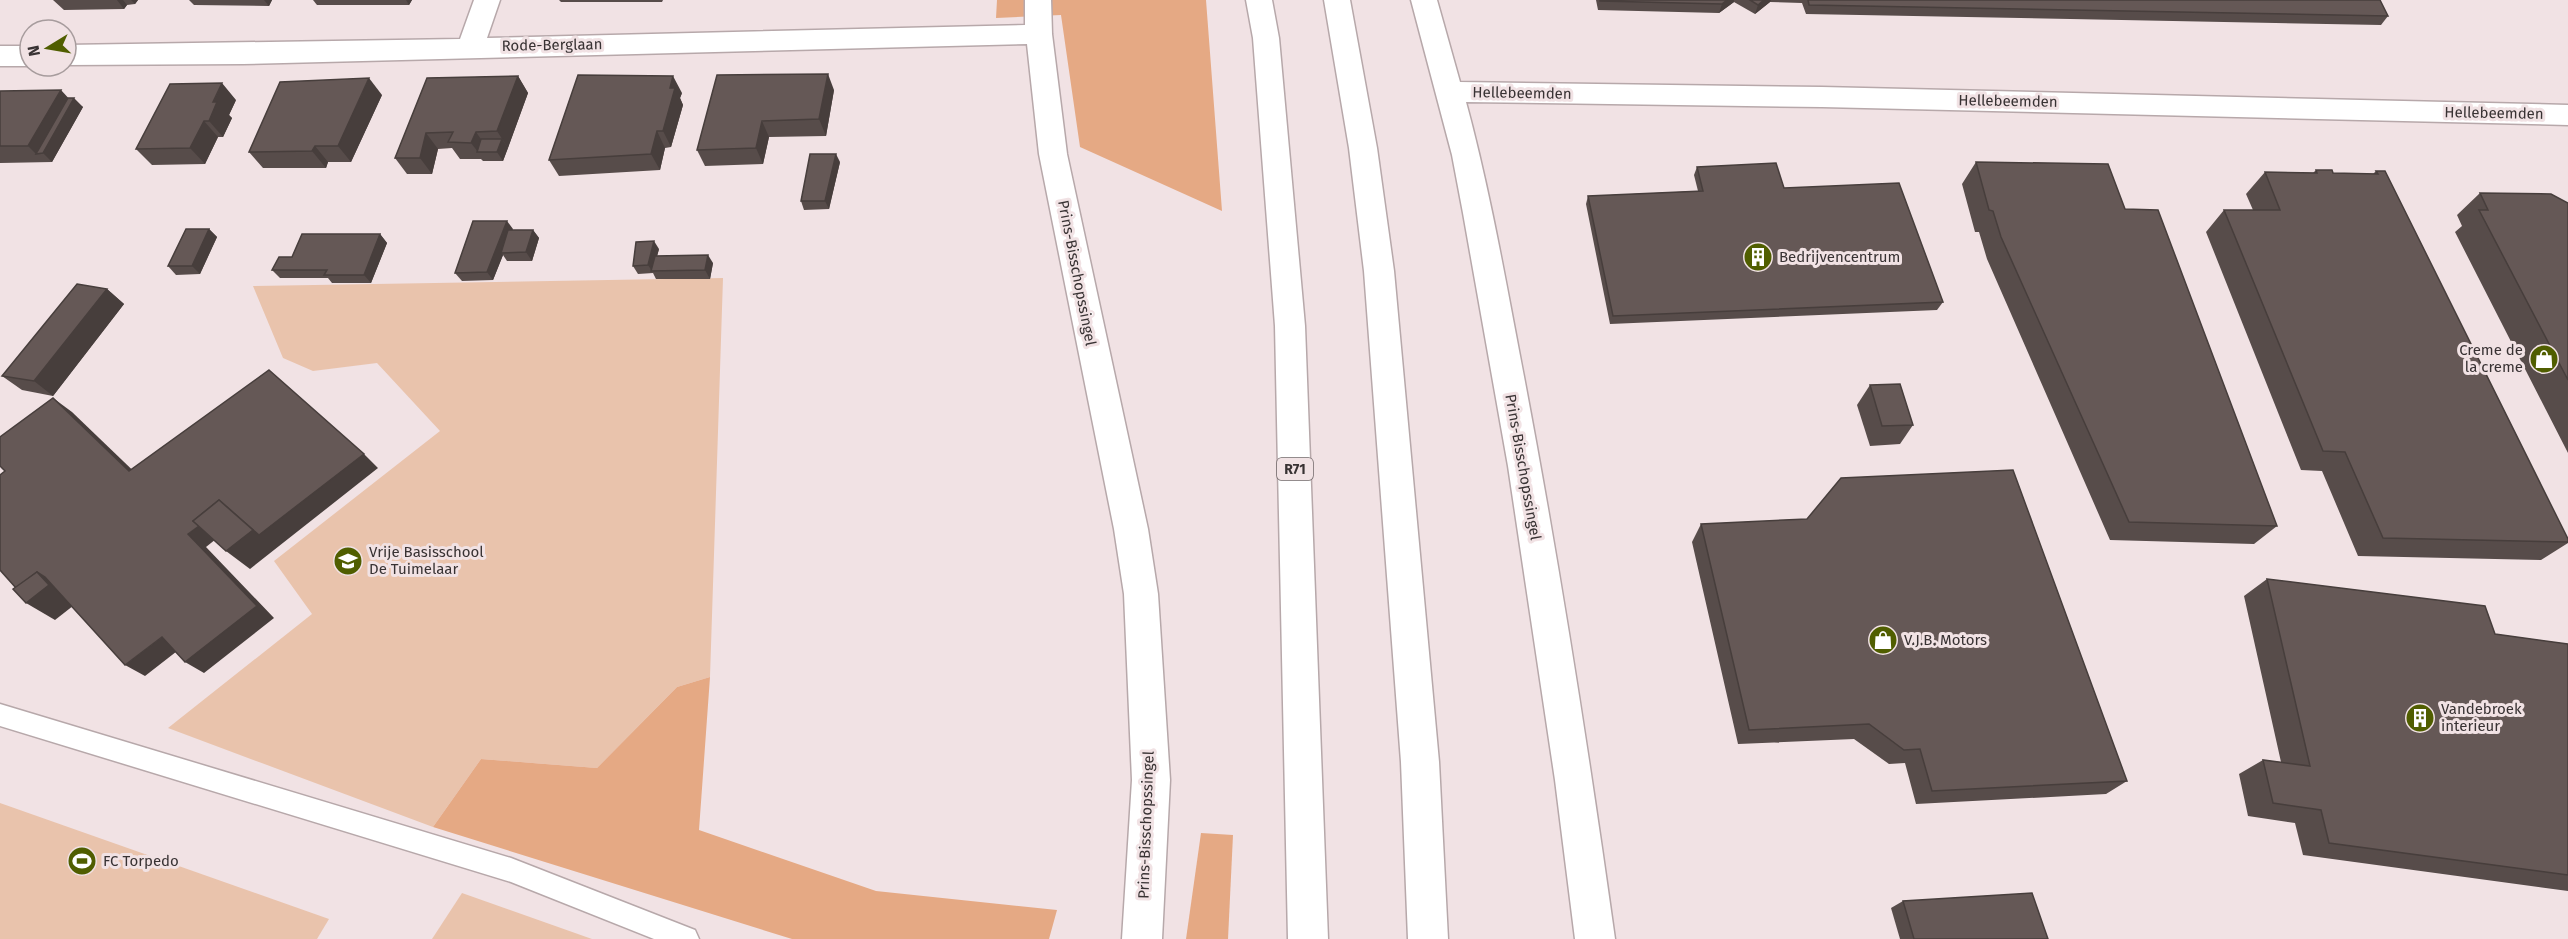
<svg xmlns="http://www.w3.org/2000/svg" width="2568" height="939" font-family="'Fira Sans',sans-serif">
	<style>
		.green { fill: #e9c3ac }
		.forest { fill: #e5a984 }
		.lines { fill: none; stroke-linecap: round; stroke-linejoin: round }
		.service-casing { stroke: #b7a8aa; stroke-width: 3 }
		.minor-casing { stroke: #b7a8aa; stroke-width: 3 }
		.trunk-casing { stroke: #b7a8aa; stroke-width: 3 }
		.service { fill: #fff; fill-rule: evenodd }
		.minor { fill: #fff; fill-rule: evenodd }
		.trunk { fill: #fff; fill-rule: evenodd }
		.wall { fill: #574c4a }
		.shaded-wall { fill: #473e3c }
		.building { fill: #655856; stroke: #473e3c; stroke-width: 1.5 }
		.labels { text-anchor: middle; stroke-width: 6; stroke-linejoin: round; paint-order: stroke }
		.shield { fill: #f1e2e4; stroke: #706768; stroke-width: 1.5 }
		.shield-label { font-size: 14px; font-weight: bold; fill: #383233 }
		.street-label { font-size: 15px; fill: #383233; stroke: #f1e2e4 }
		.poi-label { font-size: 15px; fill: #383233; stroke: #f1e2e4; text-anchor: start }
	</style>
	<rect width="100%" height="100%" fill="#f1e2e4"/>
	<!-- green -->
	<g class="green">
		<polygon points="723,278 710,677 677,687 597,768 481,759 433,827 168,728 312,614 274,561 440,431 377,363 313,371 283,358 253,286"/>
		<polygon points="0,803 329,919 317,939 0,939"/>
		<polygon points="462,893 592,939 432,939"/>
	</g>
	<!-- forest -->
	<g class="forest">
		<polygon points="997,0 1206,0 1222,211 1080,147 1061,15 996,18"/>
		<polygon points="710,677 699,830 876,891 1057,910 1049,939 792,939 433,827 481,759 597,768 677,687"/>
		<polygon points="1201,833 1233,835 1228,939 1186,939"/>
	</g>
	<g class="lines">
		<!-- service casing -->
		<g class="service-casing">
			<polygon id="service" points="0,704 511,858 695,930 699,939 654,939 511,882 0,726"/>
		</g>
		<!-- minor casing -->
		<g class="minor-casing">
			<g id="minor">
				<polygon points="474,0 500,0 487,38 1025,25 1025,0 1051,0 1052,34 1067,154 1148,529 1158,594 1170,780 1162,939 1122,939 1132,780 1124,594 1114,529 1039,154 1027,44 243,64 66,65 66,45 460,39"/>
				<path d="M1411,0H1437L1460,82L1822,87L2568,105V125L1822,107L1466,102C1491,194 1507,289 1525,382C1560,567 1589,753 1615,939H1575L1555,780L1508,466L1463,213L1452,155Z"/>
				<rect x="0" y="46" width="30" height="20"/>
			</g>
		</g>
		<!-- trunk casing -->
		<g class="trunk-casing">
			<g id="trunk">
				<polygon points="1246,0 1272,0 1279,38 1305,326 1328,939 1288,939 1275,326 1253,38"/>
				<polygon points="1324,0 1350,0 1377,148 1394,271 1439,762 1448,939 1408,939 1401,762 1364,271 1349,148"/>
			</g>
		</g>
		<!-- service -->
		<use href="#service" class="service"/>
		<!-- minor -->
		<use href="#minor" class="minor"/>
		<!-- trunk -->
		<use href="#trunk" class="trunk"/>
	</g>
	<!-- wall -->
	<g class="wall">
		<polygon points="53,0 138,0 135,4 127,5 124,9 64,10"/>
		<polygon points="189,0 272,0 269,6 194,5"/>
		<polygon points="313,0 412,0 409,5 317,5"/>
		<polygon points="559,0 663,0 662,2 561,2"/>
		<polygon points="1596,0 2380,0 2388,16 2381,25 1806,14 1802,3 1770,2 1755,14 1734,2 1719,13 1598,10"/>
		<polygon points="518,76 528,93 503,161 483,161 481,159 460,159 452,148 438,149 432,174 407,174 395,158 427,78"/>
		<polygon points="834,90 826,136 769,137 763,164 705,166 697,150"/>
		<polygon points="0,91 68,98 83,107 52,162 0,163"/>
		<polygon points="682,93 680,98 683,105 671,147 665,148 660,170 559,176 549,160"/>
		<polygon points="382,95 351,162 328,162 326,168 263,168 249,152"/>
		<polygon points="236,100 229,115 232,118 223,137 218,137 205,164 152,165 136,149"/>
		<polygon points="840,162 829,209 804,210 801,201"/>
		<polygon points="1976,162 2125,209 2277,526 2254,544 2110,540 1987,259 1979,232 1975,232 1962,184"/>
		<polygon points="1697,167 1784,188 1943,302 1937,310 1610,324 1586,204 1588,196 1698,191 1694,175"/>
		<polygon points="2316,170 2333,173 2373,174 2376,171 2568,539 2568,543 2541,560 2358,556 2322,471 2301,470 2206,232 2224,210 2253,210 2246,194 2265,172 2313,173"/>
		<polygon points="2480,193 2568,203 2568,453 2455,232 2462,226 2457,215"/>
		<polygon points="209,229 217,237 200,274 176,275 168,266"/>
		<polygon points="513,229 512,230 533,230 539,238 532,261 507,261 503,255 493,280 462,281 455,273"/>
		<polygon points="380,234 387,243 371,283 332,283 328,278 280,278 272,270 292,257"/>
		<polygon points="659,249 657,256 713,263 710,279 656,279 653,273 638,274 633,266"/>
		<polygon points="107,289 124,304 53,396 22,390 2,376"/>
		<polygon points="1870,385 1913,425 1900,444 1870,446 1857,405"/>
		<polygon points="1701,524 2127,781 2106,794 1916,804 1905,763 1889,764 1854,739 1738,744 1692,542"/>
		<polygon points="2267,579 2495,634 2568,644 2568,891 2303,855 2295,823 2248,816 2239,774 2263,760 2281,762 2244,596"/>
		<polygon points="1903,901 2048,939 1900,939 1891,908"/>
	</g>
	<!-- shaded-wall -->
	<g class="shaded-wall">
		<polygon points="117,0 123,0 127,5 124,9"/>
		<polygon points="131,0 138,0 135,4"/>
		<polygon points="264,0 272,0 269,6"/>
		<polygon points="406,0 412,0 409,5"/>
		<polygon points="1727,0 1734,0 1734,2 1719,13 1722,4"/>
		<polygon points="1764,0 1771,0 1770,2 1755,14 1758,5"/>
		<polygon points="828,74 834,90 826,136 819,119"/>
		<polygon points="518,76 528,93 508,148 497,131"/>
		<polygon points="673,76 682,93 680,98 683,105 671,147 663,131 670,88"/>
		<polygon points="369,78 382,95 351,162 338,146"/>
		<polygon points="222,83 236,100 229,115 232,118 223,137 209,121 213,102"/>
		<polygon points="61,90 72,102 74,98 83,107 52,162 43,153 36,154 28,146"/>
		<polygon points="204,121 218,137 205,164 190,148"/>
		<polygon points="762,121 769,137 763,164 756,148"/>
		<polygon points="657,131 665,148 660,170 651,154"/>
		<polygon points="476,132 487,148 478,152 471,143"/>
		<polygon points="426,133 438,149 432,174 420,158"/>
		<polygon points="502,139 508,148 503,161 497,152"/>
		<polygon points="315,146 328,162 326,168 312,151"/>
		<polygon points="836,154 840,162 829,209 825,201"/>
		<polygon points="507,221 513,229 503,253 501,253 503,255 493,280 487,272"/>
		<polygon points="209,229 217,237 200,274 192,266"/>
		<polygon points="533,230 539,238 532,261 526,252"/>
		<polygon points="380,234 387,243 371,283 364,275"/>
		<polygon points="654,241 659,249 653,271 652,271 648,265"/>
		<polygon points="708,255 713,263 710,279 705,270"/>
		<polygon points="107,289 124,304 53,396 34,381"/>
		<polygon points="53,398 72,412 148,485 129,471"/>
		<polygon points="364,454 378,468 250,569 226,551 241,519 206,547 274,618 204,673 185,662 188,534 225,505"/>
		<polygon points="37,572 66,590 78,602 55,620 26,603"/>
		<polygon points="162,637 181,648 145,676 125,665"/>
	</g>
	<!-- building -->
	<g class="building">
		<polygon points="1600,0 1727,0 1722,4 1600,1"/>
		<polygon points="1750,0 1764,0 1758,5"/>
		<polygon points="1808,0 2380,0 2388,16 1809,5"/>
		<polygon points="828,74 819,119 762,121 756,148 697,150 717,75"/>
		<polygon points="578,75 673,76 670,88 675,88 663,131 657,131 651,154 549,160"/>
		<polygon points="518,76 497,131 476,132 471,143 448,142 453,132 426,133 420,158 395,158 427,78"/>
		<polygon points="369,78 338,146 315,146 312,151 249,152 280,82"/>
		<polygon points="222,83 213,102 217,102 209,121 204,121 190,148 136,149 170,84"/>
		<polygon points="61,90 28,146 0,146 0,91"/>
		<polygon points="68,98 74,98 43,153 36,154"/>
		<polygon points="481,139 502,139 497,152 477,152"/>
		<polygon points="810,154 836,154 825,201 801,201"/>
		<polygon points="1976,162 2108,164 2125,209 2158,210 2277,526 2129,522 2001,237 1993,211 1989,210"/>
		<polygon points="1776,163 1784,188 1899,183 1943,302 1613,316 1588,196 1703,191 1697,167"/>
		<polygon points="2316,170 2332,170 2333,173 2378,174 2376,171 2385,171 2568,539 2568,542 2383,538 2345,452 2323,451 2224,210 2280,210 2265,172 2317,173"/>
		<polygon points="2480,193 2551,194 2568,203 2568,380 2479,210 2488,210"/>
		<polygon points="473,221 507,221 487,272 455,273"/>
		<polygon points="186,229 209,229 192,266 168,266"/>
		<polygon points="508,230 533,230 526,252 501,253"/>
		<polygon points="302,234 380,234 364,275 324,275 327,270 272,270 279,257 292,257"/>
		<polygon points="654,241 648,265 633,266 636,242"/>
		<polygon points="708,255 705,270 651,271 655,256"/>
		<polygon points="77,284 107,289 34,381 2,376"/>
		<polygon points="269,370 364,454 259,535 219,500 193,521 199,526 188,534 257,606 185,662 162,637 125,665 45,577 37,572 16,588 0,570 0,475 5,471 0,466 0,437 53,398 129,471"/>
		<polygon points="1900,384 1913,425 1882,426 1870,385"/>
		<polygon points="2013,470 2127,781 1932,791 1920,749 1904,750 1869,724 1749,730 1701,524 1807,519 1841,478"/>
		<polygon points="219,500 253,530 226,551 193,521"/>
		<polygon points="37,572 49,585 26,603 13,589"/>
		<polygon points="2267,579 2485,606 2495,634 2568,644 2568,875 2329,843 2321,810 2273,803 2263,760 2310,766"/>
		<polygon points="2032,893 2048,939 1914,939 1903,901"/>
	</g>
	<!-- icons -->
	<defs>
		<g id="building-disc" transform="scale(1.5)"><circle r="9.5" fill="#505e00" stroke="#f1e2e4"/><path d="M-4-6H4V6H1V3H-1V6H-4ZM-2.5-4.3h1.7v1.8h-1.7ZM.8-4.3h1.7v1.8H.8ZM-2.5-1h1.7V.8h-1.7ZM.8-1h1.7V.8H.8Z" fill="#fff"/></g>
		<g id="shop-disc" transform="scale(1.5)"><circle r="9.5" fill="#505e00" stroke="#f1e2e4"/><path d="M-5-2.5h2.3a2.7 3.5 0 0 1 5.4 0H5L5.5 6h-11ZM-1.5-2.5h3a1.5 2.3 0 0 0-3 0Z" fill="#fff"/></g>
		<g id="school-disc" transform="scale(1.5)"><circle r="9.5" fill="#505e00" stroke="#f1e2e4"/><path d="M0-5L7-2L0 1L-7-2ZM-4 1L0 2.5L4 1V4Q0 6-4 4Z" fill="#fff"/></g>
		<g id="stadium-disc" transform="scale(1.5)"><circle r="9.5" fill="#505e00" stroke="#f1e2e4"/><path d="M0-5a6.5 5 0 1 0 0 10a6.5 5 0 1 0 0-10ZM-3.5-1.8h7v3.6h-7Z" fill="#fff"/></g>
	</defs>
	<g fill-rule="evenodd">
		<use href="#building-disc" x="1758" y="257"/>
		<use href="#shop-disc" x="2544" y="359"/>
		<use href="#school-disc" x="348" y="561"/>
		<use href="#shop-disc" x="1883" y="640"/>
		<use href="#building-disc" x="2420" y="718"/>
		<use href="#stadium-disc" x="82" y="861"/>
	</g>
	<g class="labels">
		<!-- shield labels -->
		<rect class="shield" x="1277" y="458" width="36" height="22" rx="4.5"/>
		<g class="shield-label">
			<text x="1295" y="474">R71</text>
		</g>
		<!-- street labels -->
		<g class="street-label">
			<text transform="translate(552 45) rotate(-1)" y="5">Rode-Berglaan</text>
			<text transform="translate(1522 93) rotate(1)" y="5">Hellebeemden</text>
			<text transform="translate(2008 101) rotate(1)" y="5">Hellebeemden</text>
			<text transform="translate(2494 113) rotate(1)" y="5">Hellebeemden</text>
			<text transform="translate(1077 273) rotate(79)" y="5">Prins-Bisschopssingel</text>
			<text transform="translate(1523 467) rotate(80)" y="5">Prins-Bisschopssingel</text>
			<text transform="translate(1146 825) rotate(-88)" y="5">Prins-Bisschopssingel</text>
		</g>
		<!-- poi labels -->
		<g class="poi-label">
			<text x="1779" y="262">Bedrijvencentrum</text>
			<text x="2523" y="355" text-anchor="end">Creme de<tspan x="2523" dy="17">la creme</tspan></text>
			<text x="369" y="557">Vrije Basisschool<tspan x="369" dy="17">De Tuimelaar</tspan></text>
			<text x="1904" y="645">V.J.B. Motors</text>
			<text x="2441" y="714">Vandebroek<tspan x="2441" dy="17">interieur</tspan></text>
			<text x="103" y="866">FC Torpedo</text>
		</g>
	</g>
	<!-- north arrow -->
	<g transform="translate(48 48) rotate(259)"><circle r="28" fill="#f1e2e4" stroke="#a79c9d" stroke-width="1.5"/>
	<path d="M0-4.5L10 22L0 15L-10 22Z" fill="#505e00"/>
	<text y="-9" font-size="16" font-weight="bold" text-anchor="middle" fill="#383233">N</text>
	</g>
</svg>
